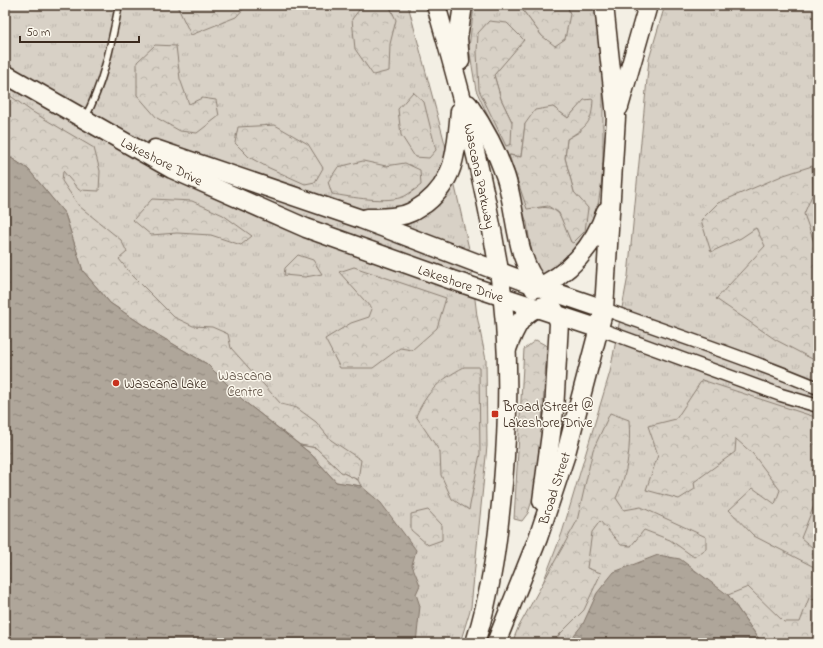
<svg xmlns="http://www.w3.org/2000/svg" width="823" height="648" font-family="'Indie Flower',sans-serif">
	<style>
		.grass { fill: url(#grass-tufts); stroke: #8a7e72; fill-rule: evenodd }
		.forest { fill: url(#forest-crowns); stroke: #8a7e72 }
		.wetland { fill: url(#wetland-marsh); stroke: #8a7e72 }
		.water { fill: url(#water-ripples); stroke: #817468 }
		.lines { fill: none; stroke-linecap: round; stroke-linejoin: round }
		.lane-casing { stroke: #3b2a1e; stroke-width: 9 }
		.street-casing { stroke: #3b2a1e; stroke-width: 15 }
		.secondary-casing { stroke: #3b2a1e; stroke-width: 21 }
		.lane { stroke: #fbf7ec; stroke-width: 6 }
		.street { stroke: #fbf7ec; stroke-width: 12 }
		.secondary { stroke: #fbf7ec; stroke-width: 18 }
		.poi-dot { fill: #c8321e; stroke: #fbf7ec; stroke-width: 1.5 }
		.labels { text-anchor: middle; stroke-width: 3; stroke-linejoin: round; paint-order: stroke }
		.street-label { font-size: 14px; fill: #3b2a1e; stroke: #fbf7ec }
		.park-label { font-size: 14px; fill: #625448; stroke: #fbf7ec }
		.poi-label { font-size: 14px; fill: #3b2a1e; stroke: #fbf7ec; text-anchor: start }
	</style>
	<defs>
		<pattern id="grass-tufts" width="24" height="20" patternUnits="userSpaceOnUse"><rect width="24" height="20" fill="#d8d1c6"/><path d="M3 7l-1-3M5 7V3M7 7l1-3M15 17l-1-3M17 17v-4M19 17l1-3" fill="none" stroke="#bab4aa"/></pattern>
		<pattern id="forest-crowns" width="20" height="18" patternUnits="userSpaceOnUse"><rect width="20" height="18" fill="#d8d1c6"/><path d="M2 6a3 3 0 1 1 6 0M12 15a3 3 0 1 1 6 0" fill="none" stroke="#bab4aa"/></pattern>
		<pattern id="wetland-marsh" width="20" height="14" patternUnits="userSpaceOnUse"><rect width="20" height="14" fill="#d8d1c6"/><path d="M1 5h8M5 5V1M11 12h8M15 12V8" fill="none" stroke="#bab4aa"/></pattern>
		<pattern id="water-ripples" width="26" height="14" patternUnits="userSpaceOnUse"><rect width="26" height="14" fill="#afa69a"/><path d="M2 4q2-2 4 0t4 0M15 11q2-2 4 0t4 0" fill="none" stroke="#90877d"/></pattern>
	</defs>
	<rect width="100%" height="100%" fill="#f3efe4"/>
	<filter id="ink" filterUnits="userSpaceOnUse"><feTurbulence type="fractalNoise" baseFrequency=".025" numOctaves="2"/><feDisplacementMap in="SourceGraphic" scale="8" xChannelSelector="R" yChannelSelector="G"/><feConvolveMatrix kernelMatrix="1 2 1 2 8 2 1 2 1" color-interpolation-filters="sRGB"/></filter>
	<g filter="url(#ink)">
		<!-- grass -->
		<g class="grass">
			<polygon points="5,5 408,5 448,155 469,249 477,316 486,360 487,446 471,607 460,643 5,643"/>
			<path d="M474,5H519L542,36L570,14L567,5H595L603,81V172L597,212L587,242L545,276L533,264L527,223L502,147L476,90L469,48ZM477,52L506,60L494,75L501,99L512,122ZM553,107L568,118L575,110L581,131L567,139L565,158L574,192L588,209L571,242C563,223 562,204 538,208L510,155L521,157L525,124Z"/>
			<polygon points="665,5 818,5 818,643 520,643 562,533 610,372 628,276 649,59"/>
		</g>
		<!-- forest -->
		<g class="forest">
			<polygon points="180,5 247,5 236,17 191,35 178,8"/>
			<polygon points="363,5 389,5 396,20 390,44 389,71 373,75 355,49 352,19"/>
			<polygon points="519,5 567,5 570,14 565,39 555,46 542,36"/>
			<polygon points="489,21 507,23 524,40 494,75 501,99 512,122 511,144 506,146 479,90 477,52 478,33"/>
			<polygon points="155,45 176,46 180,79 189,104 202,98 216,100 219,116 197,133 180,131 157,118 137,95 137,62"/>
			<polygon points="5,92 31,111 94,148 100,171 99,191 79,190 63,171 62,181 79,206 121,240 127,252 119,259 131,274 174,317 193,326 212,327 228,334 231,348 281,404 297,408 316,422 331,440 361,460 358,480 341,472 316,448 300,445 245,402 207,364 158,335 110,303 83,271 65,214 28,169 5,154"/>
			<polygon points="413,92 424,102 436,150 429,158 415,157 401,135 398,109"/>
			<path d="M593,99C592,124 587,126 567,139L565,158L574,192L588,208L585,231L573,243L571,242L559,213L548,206L527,209L509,155L521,157L525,124L535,110L553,107L568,118L584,100Z"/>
			<polygon points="275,125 308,144 323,168 315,182 305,184 267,167 249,157 235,143 238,127"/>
			<path d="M363,161L386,166L405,163L420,170L421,185C416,189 410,193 405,196C388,204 350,197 332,194L328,182L338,167Z"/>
			<polygon points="812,166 813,193 804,214 814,242 818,243 818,362 776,340 716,299 765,246 756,228 741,238 711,252 701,220 718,203 784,175"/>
			<polygon points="152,199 192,201 223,215 252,236 241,245 211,235 177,233 151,235 133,220"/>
			<polygon points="298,255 313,260 322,274 305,277 284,275 285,268"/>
			<polygon points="354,267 446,298 437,328 412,350 400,348 373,368 340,368 325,339 351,323 369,317 372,309 339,272"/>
			<polygon points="536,340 547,346 538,482 528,513 522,521 514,519 524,349"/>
			<path d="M464,367H479L480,454L469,510L452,499L441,475L440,452L416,416C428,390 440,380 464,367Z"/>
			<polygon points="702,380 818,418 818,501 815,503 801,538 818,552 818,569 754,536 729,510 753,488 775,504 780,490 753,454 736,439 735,452 694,482 695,489 679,499 646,490 658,455 648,426 676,419"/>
			<path d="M610,413L629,420C631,446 628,474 616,498L624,510L641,507L706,537V549L694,557L670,540L644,530L631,546L621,545L600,521L592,532L587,568L601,573L584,610L559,635L553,643H512L518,628L577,521L593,450Z"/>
			<polygon points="428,510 442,525 442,540 428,545 411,530 411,514"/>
			<polygon points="748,587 784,622 800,622 809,598 818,601 818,643 775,643 759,639 728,595"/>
		</g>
		<!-- wetland -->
		<polygon class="wetland" points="300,445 316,448 341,472 358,480 361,486 336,482 311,454"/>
		<!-- water -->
		<g class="water">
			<polygon points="5,154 28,169 65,214 83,271 110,303 158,335 207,364 245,402 311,454 336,482 361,486 381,503 416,550 412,565 420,585 416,594 420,606 416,643 5,643"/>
			<polygon points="658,555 680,559 728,595 759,639 775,643 574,643 574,635 583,624 597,593 614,572"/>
		</g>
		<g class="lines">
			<!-- lane casing -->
			<g class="lane-casing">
				<path id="lane" d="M85,118C104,82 111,44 119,5"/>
			</g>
			<!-- street casing -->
			<g class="street-casing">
				<g id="street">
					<path d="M604,309C675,335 748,358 818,388"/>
					<polyline points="600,329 781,395 818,406"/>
				</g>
			</g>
			<!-- secondary casing -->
			<g class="secondary-casing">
				<g id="secondary">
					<path d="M436,5C461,93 485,181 499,271C510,341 509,413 503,483C498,538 492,590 475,643"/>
					<polyline points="460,61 458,38 463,5"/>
					<polyline points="5,74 172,169 306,228 452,280 600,329"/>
					<path d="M468,104C483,126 496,149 505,175C517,209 514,261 541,287"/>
					<polyline points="619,107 648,5"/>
					<polyline points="155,149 361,219 545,289 604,309"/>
					<path d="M367,218C378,218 388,218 398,216C409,215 417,209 426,203C457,178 456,148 460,111"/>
					<path d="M534,289C569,275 594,246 606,211"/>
					<path d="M507,349C514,330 522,310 544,306"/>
					<polyline points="542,501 554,411 559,323 556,313 551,305"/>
					<polyline points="496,643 538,538 565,457 604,309 616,117 604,5"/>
				</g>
			</g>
			<!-- lane -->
			<use href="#lane" class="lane"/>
			<!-- street -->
			<use href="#street" class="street"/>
			<!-- secondary -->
			<use href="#secondary" class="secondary"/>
		</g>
	</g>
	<!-- markers -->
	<g class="poi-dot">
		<circle cx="116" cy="383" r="4"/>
		<rect x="491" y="410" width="8" height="8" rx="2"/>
	</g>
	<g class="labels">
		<!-- street labels -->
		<g class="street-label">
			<text transform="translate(162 161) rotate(27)" y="5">Lakeshore Drive</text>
			<text transform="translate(480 176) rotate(78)" y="5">Wascana Parkway</text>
			<text transform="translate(461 283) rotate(19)" y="5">Lakeshore Drive</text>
			<text transform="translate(554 488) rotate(-72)" y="5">Broad Street</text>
		</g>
		<!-- park labels -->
		<g class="park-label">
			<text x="245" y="380">Wascana<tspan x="245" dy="16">Centre</tspan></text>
		</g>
		<!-- poi labels -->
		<g class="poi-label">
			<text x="124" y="388">Wascana Lake</text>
			<text x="503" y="411">Broad Street @<tspan x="503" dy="16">Lakeshore Drive</tspan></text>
		</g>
	</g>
	<!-- margin -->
	<rect width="823" height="648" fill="none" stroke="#fbf7ec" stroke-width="20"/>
	<rect x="10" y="10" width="803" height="628" fill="none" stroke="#3b2a1e" stroke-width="1.5" filter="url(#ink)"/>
	<!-- scale -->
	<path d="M20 36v6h119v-6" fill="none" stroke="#3b2a1e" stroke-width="2"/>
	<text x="26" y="36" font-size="12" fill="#3b2a1e" stroke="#fbf7ec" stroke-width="3" paint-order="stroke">50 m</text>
</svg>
